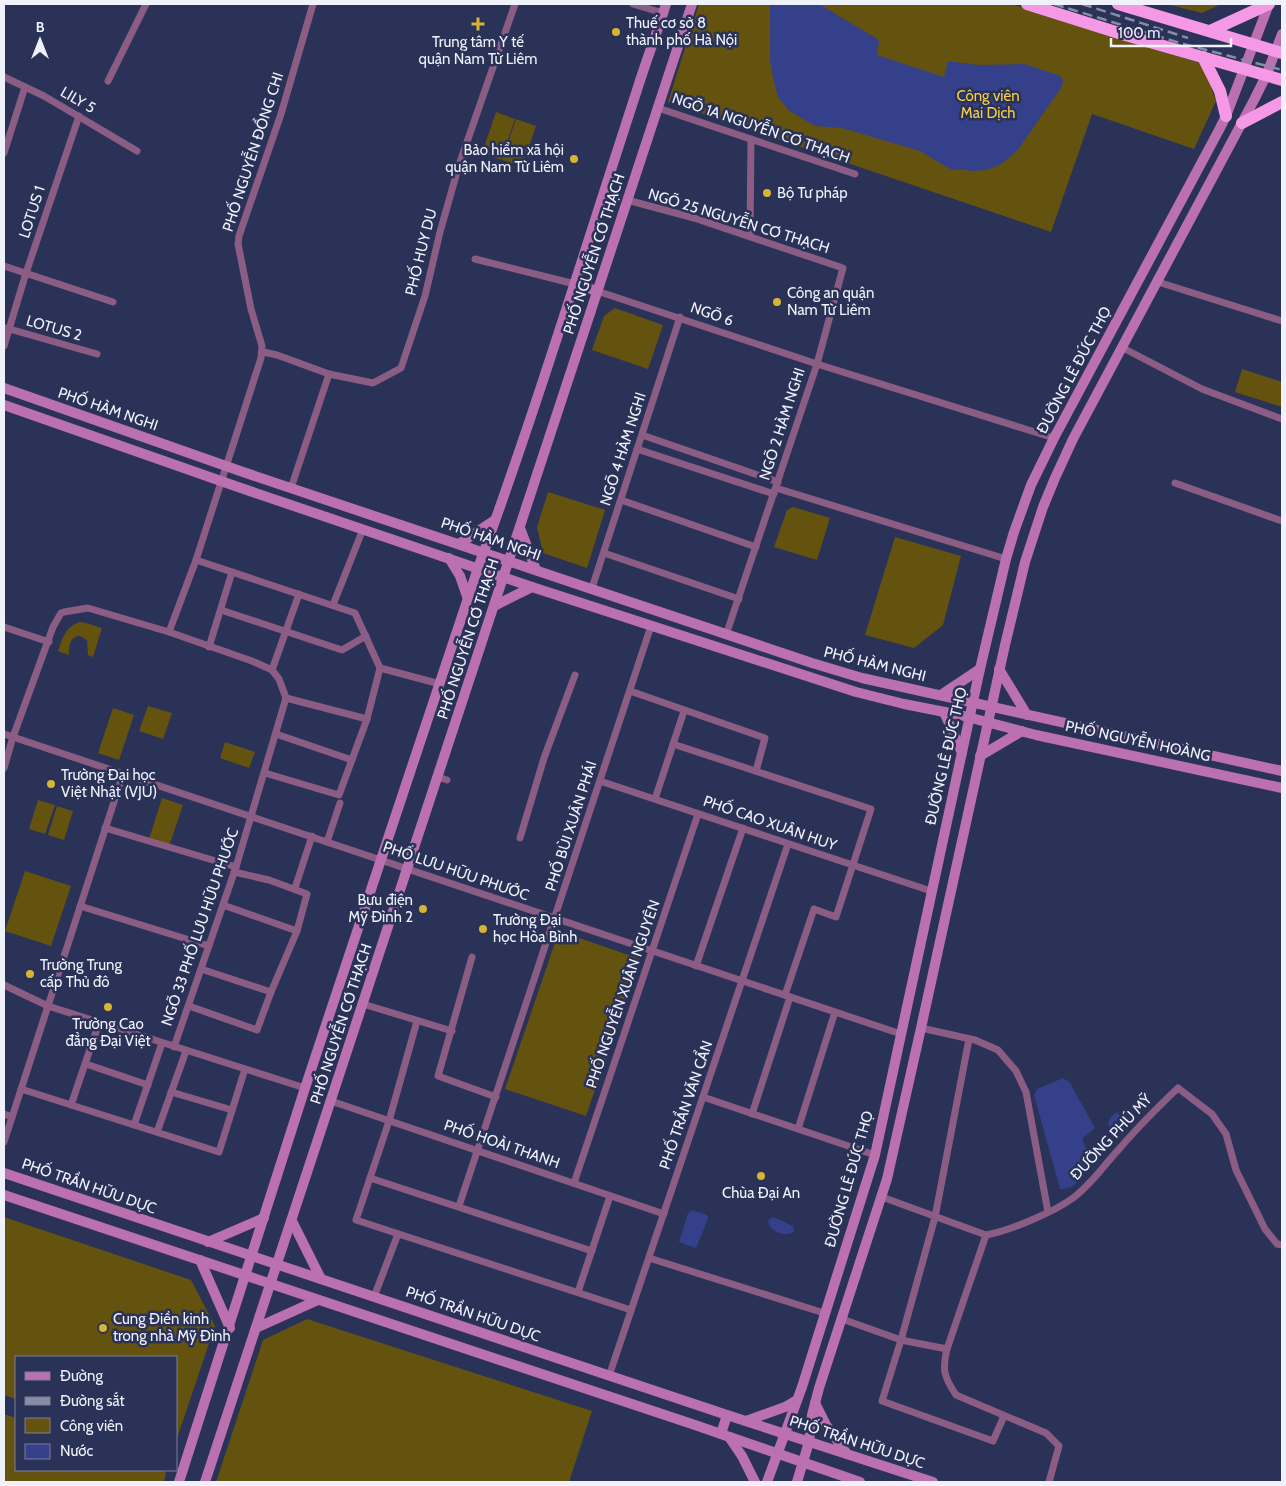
<svg xmlns="http://www.w3.org/2000/svg" width="1286" height="1486" font-family="Cabin,sans-serif">
	<style>
		.green { fill: #64520f }
		.water { fill: #344089 }
		.lines { fill: none; stroke-linecap: round; stroke-linejoin: round }
		.street { stroke: #8c5d84; stroke-width: 7 }
		.secondary { stroke: #bb71b0; stroke-width: 10 }
		.highway { stroke: #f599e6; stroke-width: 12 }
		.rail { stroke: #888da5; stroke-width: 2.5; stroke-dasharray: 10 5; stroke-linecap: butt }
		.poi-dot { fill: #d7b434; stroke: #2a3257; stroke-width: 2 }
		.labels { text-anchor: middle; stroke-width: 5; stroke-linejoin: round; paint-order: stroke }
		.poi-label { font-size: 15px; fill: #eff2fb; stroke: #2a3257; text-anchor: start }
		.park-label { font-size: 15px; fill: #f5cf4b; stroke: #2a3257 }
		.street-label { font-size: 15px; fill: #eff2fb; stroke: #2a3257 }
	</style>
	<rect width="100%" height="100%" fill="#2a3257"/>
	<!-- green -->
	<g class="green">
		<polygon points="699,4 1011,4 1203,64 1216,101 1194,149 1092,114 1051,232 668,102"/>
		<polygon points="1166,4 1221,4 1202,13"/>
		<polygon points="496,112 515,119 501,160 482,153"/>
		<polygon points="516,119 536,126 522,167 502,160"/>
		<polygon points="615,308 663,325 648,369 592,350 604,316"/>
		<polygon points="1242,369 1282,382 1282,407 1235,392"/>
		<polygon points="548,492 605,510 587,568 543,553 537,527"/>
		<polygon points="793,507 830,518 817,560 774,547 787,510"/>
		<polygon points="895,537 961,556 943,625 914,648 865,635"/>
		<path d="M80,622L86,623L102,628L93,657L88,655L87,640L80,636C70,636 69,646 69,655L58,651C63,637 65,627 80,622Z"/>
		<polygon points="148,706 172,713 163,739 139,731"/>
		<polygon points="113,708 134,715 119,760 98,753"/>
		<polygon points="225,742 255,752 249,768 220,758"/>
		<polygon points="162,798 183,805 169,846 149,839"/>
		<polygon points="38,800 55,805 45,834 29,829"/>
		<polygon points="57,806 73,811 64,840 48,835"/>
		<polygon points="25,871 71,886 51,946 5,931"/>
		<polygon points="559,931 640,959 586,1116 505,1089"/>
		<polygon points="4,1217 191,1280 215,1326 176,1441 176,1357 16,1357 16,1399 4,1395"/>
		<polygon points="307,1319 592,1411 569,1482 216,1482 263,1340"/>
		<polygon points="4,1414 16,1418 16,1470 164,1470 166,1474 164,1482 4,1482"/>
	</g>
	<!-- water -->
	<g class="water">
		<polygon points="770,4 819,4 879,40 877,55 944,77 948,61 978,65 1024,64 1061,76 1063,82 1061,88 1017,151 1003,163 990,169 975,171 950,169 920,151 842,128 815,126 788,110 778,97 773,78 770,61"/>
		<path d="M1063,1078L1070,1083L1095,1128L1082,1139L1092,1161C1085,1174 1076,1190 1060,1189L1034,1095L1037,1089Z"/>
		<polygon points="1117,1112 1121,1117 1117,1124 1121,1129 1113,1134 1108,1124 1111,1117"/>
		<polygon points="692,1210 707,1215 708,1219 696,1248 679,1242 688,1213"/>
		<path d="M773,1217L793,1226L794,1232C785,1237 768,1232 768,1220Z"/>
	</g>
	<g class="lines">
		<!-- street -->
		<g class="street">
			<polyline points="633,4 663,13"/>
			<polyline points="4,77 44,96 137,151"/>
			<polyline points="108,81 146,4"/>
			<polyline points="658,108 855,174"/>
			<polyline points="4,153 25,87"/>
			<polyline points="750,236 751,139"/>
			<polyline points="475,259 575,284"/>
			<polyline points="4,266 113,302"/>
			<polyline points="1158,282 1282,321"/>
			<polyline points="597,291 817,364 843,268 694,218 627,200"/>
			<polyline points="6,328 97,354"/>
			<polyline points="4,346 26,273 79,116"/>
			<polyline points="1123,348 1202,389 1282,419"/>
			<polyline points="263,352 277,355 329,374 373,383 401,368 425,296 440,232 459,165 515,4"/>
			<polyline points="642,435 778,482"/>
			<polyline points="637,449 774,494"/>
			<polyline points="1175,483 1282,521"/>
			<polyline points="291,488 329,374"/>
			<polyline points="776,488 1006,559"/>
			<polyline points="621,500 756,547"/>
			<polyline points="604,553 739,599"/>
			<polyline points="196,560 355,613 380,668 367,719 339,795 265,773"/>
			<polyline points="592,588 680,317"/>
			<polyline points="333,605 363,529"/>
			<polyline points="221,610 342,650 366,636"/>
			<polyline points="4,627 49,642"/>
			<polyline points="169,632 196,560 261,358 262,346 251,309 238,244 239,236 281,114 313,4"/>
			<polyline points="726,635 817,364 1054,438"/>
			<polyline points="209,647 232,572"/>
			<polyline points="380,668 440,684"/>
			<polyline points="272,670 299,594"/>
			<polyline points="630,691 765,738 756,771"/>
			<polyline points="286,698 367,719"/>
			<polyline points="4,734 901,1034"/>
			<polyline points="276,734 352,760"/>
			<polyline points="673,744 871,809 836,917 814,909 785,995"/>
			<polyline points="4,768 13,737 53,627 61,613 64,612 88,608 169,632 252,661 272,670 279,679 286,698 236,867 174,1047"/>
			<polyline points="438,777 447,780"/>
			<polyline points="600,781 931,891"/>
			<polyline points="655,799 684,711"/>
			<polyline points="105,828 236,867"/>
			<polyline points="520,838 544,758 575,675"/>
			<polyline points="327,842 340,803"/>
			<polyline points="295,888 312,836"/>
			<polyline points="223,905 297,931"/>
			<polyline points="80,906 209,946"/>
			<polyline points="472,957 438,1076 496,1097"/>
			<polyline points="696,966 743,828"/>
			<polyline points="201,969 271,992"/>
			<polyline points="4,985 48,1006 305,1088"/>
			<polyline points="363,1004 452,1031"/>
			<polyline points="189,1006 257,1030 271,992 297,931 307,894 269,880 234,872"/>
			<polyline points="417,1021 389,1121 356,1220 631,1310"/>
			<polyline points="921,1028 975,1040 998,1050 1016,1071 1026,1092 1048,1212"/>
			<polyline points="969,1039 935,1217 901,1340 882,1401 993,1441 1004,1416"/>
			<polyline points="86,1064 148,1085"/>
			<polyline points="21,1089 219,1152 245,1069"/>
			<polyline points="171,1092 232,1110"/>
			<polyline points="703,1097 875,1155"/>
			<polyline points="331,1101 664,1214"/>
			<polyline points="71,1105 99,1023"/>
			<polyline points="4,1114 12,1117"/>
			<polyline points="752,1114 790,997"/>
			<polyline points="134,1125 162,1043"/>
			<polyline points="798,1129 835,1012"/>
			<polyline points="157,1132 186,1051"/>
			<polyline points="4,1142 123,774"/>
			<polyline points="370,1178 592,1251"/>
			<polyline points="574,1183 698,814"/>
			<path d="M882,1197L986,1235C1009,1231 1054,1212 1073,1198C1092,1184 1104,1165 1120,1148C1138,1127 1158,1107 1178,1088L1212,1114L1226,1134L1236,1170L1265,1229L1277,1244L1282,1245"/>
			<polyline points="459,1206 651,626"/>
			<polyline points="649,1258 824,1313"/>
			<polyline points="578,1292 610,1196"/>
			<polyline points="374,1297 398,1234"/>
			<polyline points="842,1319 901,1340 947,1349 986,1235"/>
			<path d="M947,1349C942,1370 944,1377 956,1395L1046,1433L1059,1446L1049,1482"/>
			<polyline points="609,1376 788,844"/>
		</g>
		<!-- secondary -->
		<g class="secondary">
			<polyline points="575,284 597,291"/>
			<polyline points="4,388 243,472 812,663 862,678 1282,771"/>
			<polyline points="4,405 238,487 532,587 856,692 904,704 960,715 1036,735 1282,788"/>
			<polyline points="520,528 536,570"/>
			<polyline points="459,544 495,520"/>
			<polyline points="449,558 460,576 468,599"/>
			<polyline points="494,606 532,587"/>
			<polyline points="999,669 1027,715"/>
			<polyline points="941,695 980,669"/>
			<polyline points="944,712 962,753"/>
			<polyline points="980,756 1022,731"/>
			<polyline points="4,1173 727,1415 933,1482"/>
			<polyline points="4,1195 695,1425 860,1482"/>
			<polyline points="292,1221 321,1279"/>
			<polyline points="208,1242 264,1218"/>
			<polyline points="200,1260 230,1328"/>
			<polyline points="256,1328 318,1300"/>
			<polyline points="815,1403 826,1425 847,1454"/>
			<polyline points="746,1421 785,1407 797,1400"/>
			<polyline points="721,1434 727,1415"/>
			<polyline points="729,1437 742,1456 755,1482"/>
			<path d="M179,1482L305,1088L478,568C536,410 585,249 637,90C646,61 657,33 666,4"/>
			<polyline points="205,1482 692,4"/>
			<polyline points="767,1482 802,1387 875,1155 980,669 1006,559 1014,532 1031,485 1054,438 1219,130 1226,116 1269,4"/>
			<polyline points="797,1482 809,1442 812,1415 819,1388 887,1179 921,1028 1005,645 1025,562 1043,507 1055,478 1073,439 1254,100 1266,76 1282,34"/>
		</g>
		<!-- highway -->
		<g class="highway">
			<polyline points="1027,4 1122,34 1282,80"/>
			<polyline points="1118,4 1282,53"/>
			<polyline points="1210,31 1269,4"/>
			<polyline points="1203,57 1220,91 1226,116"/>
			<polyline points="1242,123 1282,102"/>
		</g>
		<!-- rail -->
		<g class="rail">
			<polyline points="1054,4 1180,43 1282,70"/>
			<polyline points="1082,4 1188,38"/>
		</g>
	</g>
	<!-- markers -->
	<g class="poi-dot">
		<path d="M475.5 16.5h5v5h5v5h-5v5h-5v-5h-5v-5h5z"/>
		<circle cx="616" cy="32" r="5"/>
		<circle cx="574" cy="159" r="5"/>
		<circle cx="767" cy="193" r="5"/>
		<circle cx="777" cy="302" r="5"/>
		<circle cx="51" cy="784" r="5"/>
		<circle cx="423" cy="909" r="5"/>
		<circle cx="483" cy="929" r="5"/>
		<circle cx="30" cy="974" r="5"/>
		<circle cx="108" cy="1007" r="5"/>
		<circle cx="761" cy="1176" r="5"/>
		<circle cx="103" cy="1328" r="5"/>
	</g>
	<g class="labels">
		<!-- poi labels -->
		<g class="poi-label">
			<text x="626" y="28">Thuế cơ sở 8<tspan x="626" dy="17">thành phố Hà Nội</tspan></text>
			<text x="478" y="47" text-anchor="middle">Trung tâm Y tế<tspan x="478" dy="17">quận Nam Từ Liêm</tspan></text>
			<text x="564" y="155" text-anchor="end">Bảo hiểm xã hội<tspan x="564" dy="17">quận Nam Từ Liêm</tspan></text>
			<text x="777" y="198">Bộ Tư pháp</text>
			<text x="787" y="298">Công an quận<tspan x="787" dy="17">Nam Từ Liêm</tspan></text>
			<text x="61" y="780">Trường Đại học<tspan x="61" dy="17">Việt Nhật (VJU)</tspan></text>
			<text x="413" y="905" text-anchor="end">Bưu điện<tspan x="413" dy="17">Mỹ Đình 2</tspan></text>
			<text x="493" y="925">Trường Đại<tspan x="493" dy="17">học Hòa Bình</tspan></text>
			<text x="40" y="970">Trường Trung<tspan x="40" dy="17">cấp Thủ đô</tspan></text>
			<text x="108" y="1029" text-anchor="middle">Trường Cao<tspan x="108" dy="17">đẳng Đại Việt</tspan></text>
			<text x="761" y="1198" text-anchor="middle">Chùa Đại An</text>
			<text x="113" y="1324">Cung Điền kinh<tspan x="113" dy="17">trong nhà Mỹ Đình</tspan></text>
		</g>
		<!-- park labels -->
		<g class="park-label">
			<text x="988" y="101">Công viên<tspan x="988" dy="17">Mai Dịch</tspan></text>
		</g>
		<!-- street labels -->
		<g class="street-label">
			<text transform="translate(78 100) rotate(30)" y="5">LILY 5</text>
			<text transform="translate(761 128) rotate(19)" y="5">NGÕ 1A NGUYỄN CƠ THẠCH</text>
			<text transform="translate(253 152) rotate(-72)" y="5">PHỐ NGUYỄN ĐỔNG CHI</text>
			<text transform="translate(32 212) rotate(-72)" y="5">LOTUS 1</text>
			<text transform="translate(739 221) rotate(17)" y="5">NGÕ 25 NGUYỄN CƠ THẠCH</text>
			<text transform="translate(421 252) rotate(-76)" y="5">PHỐ HUY DU</text>
			<text transform="translate(594 254) rotate(-72)" y="5">PHỐ NGUYỄN CƠ THẠCH</text>
			<text transform="translate(712 314) rotate(19)" y="5">NGÕ 6</text>
			<text transform="translate(54 328) rotate(16)" y="5">LOTUS 2</text>
			<text transform="translate(1074 370) rotate(-62)" y="5">ĐƯỜNG LÊ ĐỨC THỌ</text>
			<text transform="translate(108 409) rotate(19)" y="5">PHỐ HÀM NGHI</text>
			<text transform="translate(782 424) rotate(-72)" y="5">NGÕ 2 HÀM NGHI</text>
			<text transform="translate(623 449) rotate(-72)" y="5">NGÕ 4 HÀM NGHI</text>
			<text transform="translate(491 539) rotate(19)" y="5">PHỐ HÀM NGHI</text>
			<text transform="translate(468 639) rotate(-72)" y="5">PHỐ NGUYỄN CƠ THẠCH</text>
			<text transform="translate(875 664) rotate(14)" y="5">PHỐ HÀM NGHI</text>
			<text transform="translate(1138 741) rotate(12)" y="5">PHỐ NGUYỄN HOÀNG</text>
			<text transform="translate(946 756) rotate(-77)" y="5">ĐƯỜNG LÊ ĐỨC THỌ</text>
			<text transform="translate(770 823) rotate(19)" y="5">PHỐ CAO XUÂN HUY</text>
			<text transform="translate(571 826) rotate(-72)" y="5">PHỐ BÙI XUÂN PHÁI</text>
			<text transform="translate(456 871) rotate(19)" y="5">PHỐ LƯU HỮU PHƯỚC</text>
			<text transform="translate(200 927) rotate(-71)" y="5">NGÕ 33 PHỐ LƯU HỮU PHƯỚC</text>
			<text transform="translate(623 994) rotate(-71)" y="5">PHỐ NGUYỄN XUÂN NGUYÊN</text>
			<text transform="translate(341 1024) rotate(-72)" y="5">PHỐ NGUYỄN CƠ THẠCH</text>
			<text transform="translate(686 1105) rotate(-71)" y="5">PHỐ TRẦN VĂN CẨN</text>
			<text transform="translate(1111 1137) rotate(-47)" y="5">ĐƯỜNG PHÚ MỸ</text>
			<text transform="translate(502 1144) rotate(19)" y="5">PHỐ HOÀI THANH</text>
			<text transform="translate(849 1179) rotate(-74)" y="5">ĐƯỜNG LÊ ĐỨC THỌ</text>
			<text transform="translate(89 1186) rotate(19)" y="5">PHỐ TRẦN HỮU DỰC</text>
			<text transform="translate(473 1314) rotate(19)" y="5">PHỐ TRẦN HỮU DỰC</text>
			<text transform="translate(857 1442) rotate(18)" y="5">PHỐ TRẦN HỮU DỰC</text>
		</g>
	</g>
	<!-- border -->
	<rect width="1286" height="1486" fill="none" stroke="#eff2fb" stroke-width="10"/>
	<!-- legend -->
	<rect x="15" y="1356" width="162" height="115" fill="#2a3257" stroke="#797f99"/>
	<rect x="25" y="1372" width="25" height="8" fill="#bb71b0" stroke="#797f99"/>
	<text x="60" y="1381" font-size="15" fill="#eff2fb">Đường</text>
	<rect x="25" y="1397" width="25" height="8" fill="#888da5" stroke="#797f99"/>
	<text x="60" y="1406" font-size="15" fill="#eff2fb">Đường sắt</text>
	<rect x="25" y="1418" width="25" height="15" fill="#64520f" stroke="#797f99"/>
	<text x="60" y="1431" font-size="15" fill="#eff2fb">Công viên</text>
	<rect x="25" y="1444" width="25" height="15" fill="#344089" stroke="#797f99"/>
	<text x="60" y="1456" font-size="15" fill="#eff2fb">Nước</text>
	<!-- north arrow -->
	<g transform="translate(40 40)" stroke="#2a3257" stroke-width="4" paint-order="stroke">
	<path d="M0-4L9 19L0 12L-9 19Z" fill="#eff2fb"/>
	<text y="-8" font-size="14" font-weight="bold" text-anchor="middle" fill="#eff2fb">B</text>
	</g>
	<!-- scale -->
	<path d="M1111 38v8h120v-8" fill="none" stroke="#eff2fb" stroke-width="2.5"/>
	<text x="1118" y="38" font-size="15" fill="#eff2fb" stroke="#2a3257" stroke-width="4" paint-order="stroke">100 m</text>
</svg>
